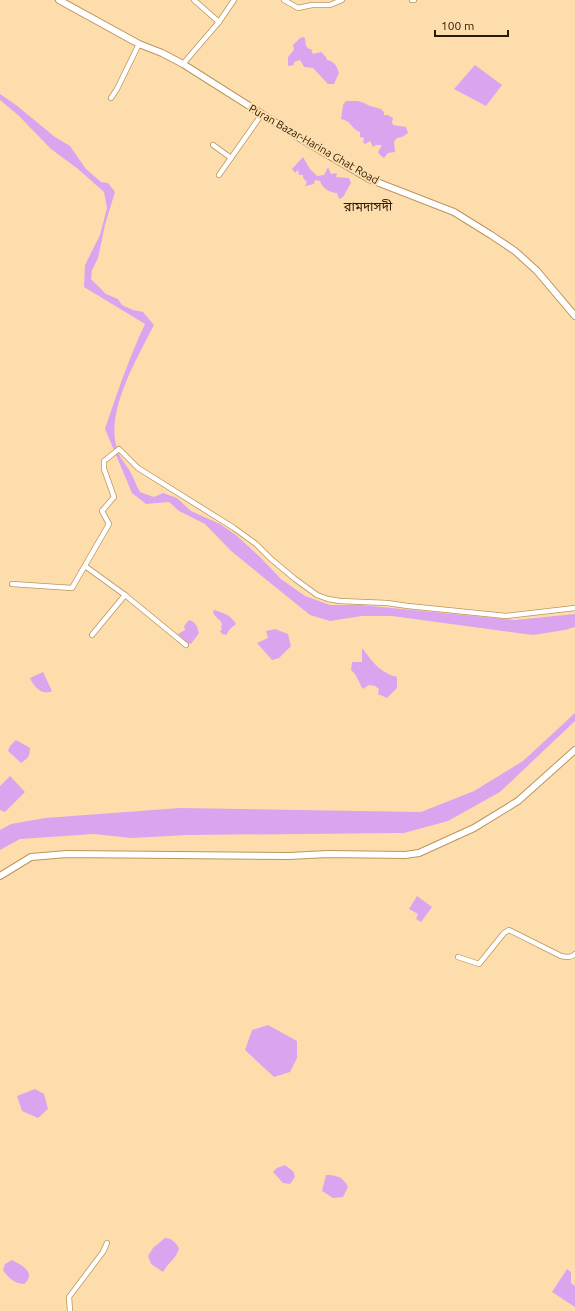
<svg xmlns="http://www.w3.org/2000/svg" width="575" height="1311" font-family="Ubuntu,'Noto Sans Bengali',sans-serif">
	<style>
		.water { fill: #daa5ee }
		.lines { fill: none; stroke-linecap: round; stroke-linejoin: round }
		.minor-casing { stroke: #bc955a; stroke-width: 6 }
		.secondary-casing { stroke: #bc955a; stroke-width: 8 }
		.minor { stroke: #fff; stroke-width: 4.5 }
		.secondary { stroke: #fff; stroke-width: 6 }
		.labels { text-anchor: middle; stroke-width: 4; stroke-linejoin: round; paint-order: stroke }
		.street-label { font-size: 11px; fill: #291a03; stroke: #feddad }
		.quarter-label { font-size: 13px; fill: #291a03; stroke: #feddad }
	</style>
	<rect width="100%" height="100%" fill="#feddad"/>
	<!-- water -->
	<g class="water">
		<path d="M303,37L305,38L306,46L309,49H311L313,54L321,52L326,57L327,60C334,61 337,66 339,73L334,84H328L313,68L304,67L300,60L294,62V65L288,66V57L294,50L293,45L300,38Z"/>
		<polygon points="475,65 502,85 486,106 454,89"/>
		<path d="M0,94L16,105L55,137L70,146L86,169L101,182L108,183L115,192L105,225L98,258L92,270L91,279L106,294L118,299L122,305L133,310L143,312L154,325C137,359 102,416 119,454C123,462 129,468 132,475C135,481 137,487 140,492L154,497L163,493L177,498L191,511L220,524L236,535L260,557L281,579L305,596L330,605H361L515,620L575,614V627L565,630L533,635L392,616H362L330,621L310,615L231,551L205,524L179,511L169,502L146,504L132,493L105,429C117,393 129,358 145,324L84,287L85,265L100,235L107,208L104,192L78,169L51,149L19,116L0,100Z"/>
		<path d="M346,101H358L364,103L370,106L381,109L384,112V115H388L393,118L392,122L393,125L406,127L408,133L402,137L397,138L394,142L395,152L388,153L384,158L380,155L378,152L382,145H376L373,147L370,141L365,144L363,142L364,138L360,137V132C350,128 353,122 341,119L343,105Z"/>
		<path d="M303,157L310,169L317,176L324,175L328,167L331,174L337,173L336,177L349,178L351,183L343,197L339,199L337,193C330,193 322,188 320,181L315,180L314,184L305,186L307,182L303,178V175H299L298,170L295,173L292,169Z"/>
		<path d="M214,610C224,613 231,615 236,624L230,629L226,635L222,634L220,631L222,629L221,627L222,624C220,619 215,618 213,612Z"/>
		<path d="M189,620C196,622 197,626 199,633L191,644L186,642L178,634L185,630L184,626Z"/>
		<polygon points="275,629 288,634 291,646 279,658 272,660 257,643 268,638 266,631"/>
		<path d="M362,648C373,662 379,672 397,677V688L387,698L378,694L379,689L375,686L369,685L363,689C358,682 358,676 351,670L352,662H362Z"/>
		<path d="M43,672L52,691C42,696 34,687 30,678Z"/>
		<polygon points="575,713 575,721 500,792 448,821 404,833 188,835 131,838 94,834 20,839 0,850 0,830 11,824 45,818 180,808 421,812 474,791 523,761"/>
		<path d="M16,740L30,748C30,756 28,758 21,763L8,751L10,746Z"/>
		<polygon points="10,776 25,792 5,812 0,810 0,786"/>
		<polygon points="417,896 432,907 421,922 416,919 418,914 409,909"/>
		<polygon points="268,1025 297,1041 297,1058 290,1072 274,1077 245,1050 252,1030"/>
		<polygon points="35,1089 44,1094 48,1109 38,1118 22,1111 17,1096"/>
		<polygon points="285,1165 293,1171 295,1177 290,1184 283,1183 273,1172 277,1168"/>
		<path d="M326,1175C337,1175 343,1177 348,1187L343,1197L333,1198L322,1191Z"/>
		<path d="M165,1238C172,1238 176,1243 179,1248C177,1258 168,1263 163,1272L151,1264L148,1256L153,1248Z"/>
		<path d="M12,1260C22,1265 37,1273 24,1284C14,1283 9,1279 3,1270L5,1264Z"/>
		<polygon points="567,1269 571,1272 571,1283 575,1286 575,1307 552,1292"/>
	</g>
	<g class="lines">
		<!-- minor casing -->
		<g class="minor-casing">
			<g id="minor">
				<polyline points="194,0 219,22"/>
				<polyline points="284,0 298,8 312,5 330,5 342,0"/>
				<polyline points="412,0 414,0"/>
				<polyline points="183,64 219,22 234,0"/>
				<polyline points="111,98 117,89 139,44"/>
				<polyline points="213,145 231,158"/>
				<polyline points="219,175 262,114"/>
				<polyline points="85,566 125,595 186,645"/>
				<polyline points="12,584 72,588 109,524 102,511 114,497 104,469 104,461 119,449 138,468 234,528 256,544 271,559 295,579 317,595 328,599 340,601 387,603 408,606 506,616 575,608"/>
				<polyline points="92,635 125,595"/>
				<path d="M458,957L479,964L504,933L509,930L561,956C567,957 571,958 575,954"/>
				<polyline points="70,1311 69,1297 103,1252 107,1243"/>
			</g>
		</g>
		<!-- secondary casing -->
		<g class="secondary-casing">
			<g id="secondary">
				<polyline points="59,0 139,44 162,53 183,64 306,142 369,179 454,212 491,235 515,251 537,271 575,316"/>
				<polyline points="0,876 31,857 67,854 289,856 328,854 405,855 419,853 474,828 518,801 575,750"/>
			</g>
		</g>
		<!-- minor -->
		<use href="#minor" class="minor"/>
		<!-- secondary -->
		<use href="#secondary" class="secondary"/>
	</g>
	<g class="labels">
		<!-- street labels -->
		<g class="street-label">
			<text transform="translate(314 144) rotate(30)" y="4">Puran Bazar-Harina Ghat Road</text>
		</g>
		<!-- quarter labels -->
		<g class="quarter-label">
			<text x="368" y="211">রামদাসদী</text>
		</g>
	</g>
	<!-- scale -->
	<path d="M435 30v6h73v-6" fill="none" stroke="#291a03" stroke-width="2"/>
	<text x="441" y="30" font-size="12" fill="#291a03" stroke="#feddad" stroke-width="3" paint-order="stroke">100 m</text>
</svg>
